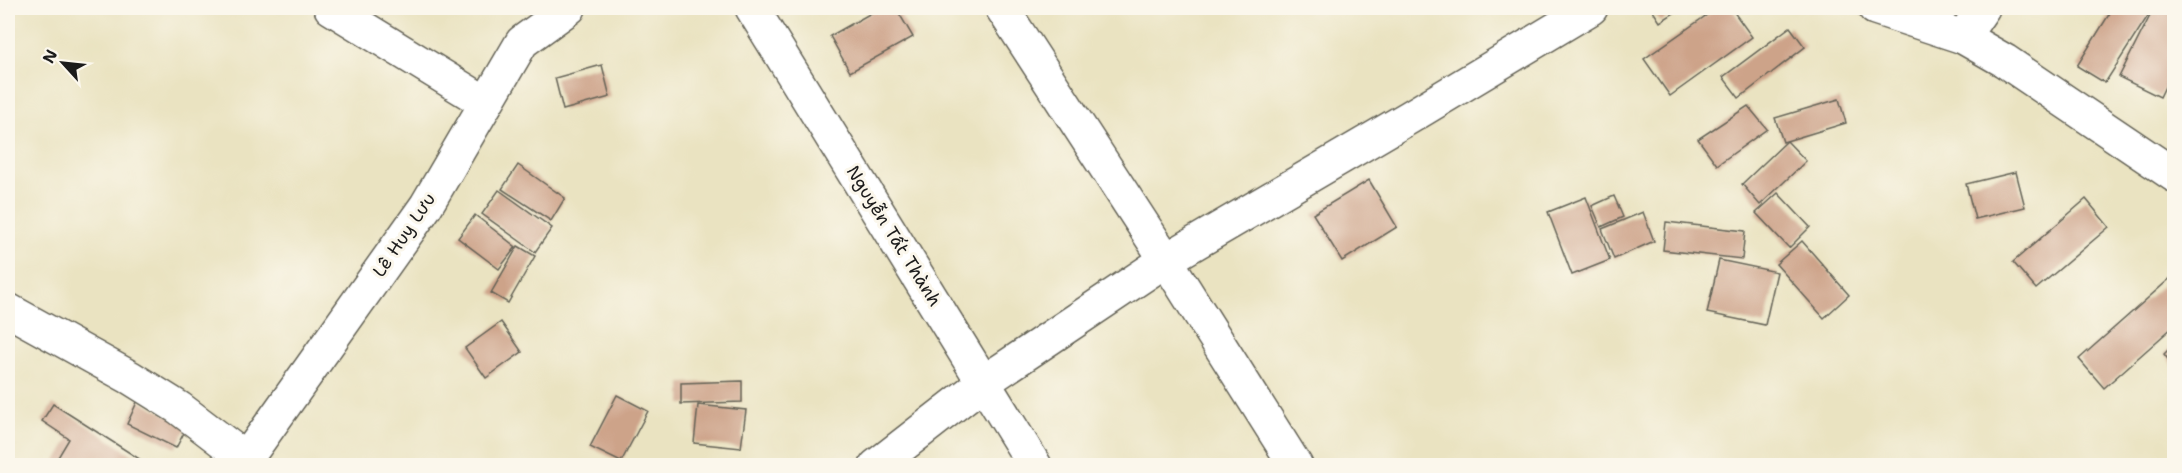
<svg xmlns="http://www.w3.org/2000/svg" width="2182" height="473" font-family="'Shantell Sans',sans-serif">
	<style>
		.building { fill: #cda389 }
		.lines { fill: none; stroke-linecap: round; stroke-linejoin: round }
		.minor-casing { stroke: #646256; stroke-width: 36 }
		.major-casing { stroke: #646256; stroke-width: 36 }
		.minor { stroke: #fff; stroke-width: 33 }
		.major { stroke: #fff; stroke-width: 33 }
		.labels { text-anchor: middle; stroke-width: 6; stroke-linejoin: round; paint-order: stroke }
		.street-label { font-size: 18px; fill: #1c1c1c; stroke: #fbf7ec }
	</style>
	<rect width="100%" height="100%" fill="#fbf7ec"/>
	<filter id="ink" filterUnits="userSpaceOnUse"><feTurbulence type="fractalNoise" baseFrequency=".0167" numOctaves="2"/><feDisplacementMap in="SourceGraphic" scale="12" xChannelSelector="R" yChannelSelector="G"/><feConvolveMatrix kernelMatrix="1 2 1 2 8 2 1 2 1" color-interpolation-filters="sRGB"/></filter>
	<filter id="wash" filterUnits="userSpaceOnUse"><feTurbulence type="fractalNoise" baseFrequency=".008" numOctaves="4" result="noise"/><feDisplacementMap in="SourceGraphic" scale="24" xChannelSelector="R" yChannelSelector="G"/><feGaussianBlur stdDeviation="1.35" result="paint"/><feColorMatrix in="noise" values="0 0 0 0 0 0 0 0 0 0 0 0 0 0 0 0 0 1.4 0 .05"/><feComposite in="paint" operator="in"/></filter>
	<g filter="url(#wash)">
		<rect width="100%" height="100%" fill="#eae3c1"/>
		<g id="blocks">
			<!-- building -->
			<g class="building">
				<polygon points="880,8 896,8 913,37 850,72 830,36"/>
				<polygon points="1651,8 1682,8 1660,22"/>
				<polygon points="1717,8 1731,8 1752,37 1670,96 1644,59"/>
				<polygon points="2113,8 2153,8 2105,83 2077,66"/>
				<polygon points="2154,8 2174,8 2174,68 2160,97 2119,77"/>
				<polygon points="1790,27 1805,47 1739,98 1723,77"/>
				<polygon points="602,65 610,97 563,110 555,78"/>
				<polygon points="1839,99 1846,123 1783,142 1775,118"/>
				<polygon points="1748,106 1767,129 1717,165 1698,139"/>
				<polygon points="1787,141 1806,161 1760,205 1742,184"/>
				<polygon points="518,165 565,198 551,221 502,189"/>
				<polygon points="2016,172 2025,207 1975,219 1966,184"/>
				<polygon points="1369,180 1397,227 1342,261 1313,214"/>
				<polygon points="499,190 552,228 535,252 482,214"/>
				<polygon points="1778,193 1810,227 1789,248 1756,213"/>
				<polygon points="1614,196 1623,217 1601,227 1592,206"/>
				<polygon points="1586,197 1610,260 1572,275 1548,212"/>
				<polygon points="2086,199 2109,227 2036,289 2013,262"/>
				<polygon points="1643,212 1654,241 1614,259 1602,229"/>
				<polygon points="475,215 516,247 499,269 458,238"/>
				<polygon points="1666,222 1745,231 1742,259 1663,250"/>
				<polygon points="1802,241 1849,295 1824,318 1776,264"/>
				<polygon points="518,246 535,256 508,303 491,293"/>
				<polygon points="1719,260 1777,272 1765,325 1707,313"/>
				<polygon points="2174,275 2174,326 2104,388 2079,359"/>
				<polygon points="501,322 522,352 486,378 465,348"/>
				<polygon points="2174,344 2174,367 2164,354"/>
				<polygon points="742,381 742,402 681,404 681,383"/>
				<polygon points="617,395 648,411 621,462 590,447"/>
				<polygon points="138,400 188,425 176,448 127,424"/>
				<polygon points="53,404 141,460 137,466 54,464 69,439 42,421"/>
				<polygon points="698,405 746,410 741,448 694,443"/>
			</g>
		</g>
	</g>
	<g filter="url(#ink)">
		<use href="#blocks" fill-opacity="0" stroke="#646256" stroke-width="1.5"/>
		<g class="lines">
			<!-- minor casing -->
			<g class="minor-casing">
				<g id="minor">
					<polyline points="331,8 486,103"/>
					<polyline points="1002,8 1166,260 1296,466"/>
					<polyline points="1875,8 1963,37 2005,61 2174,175"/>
					<polyline points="1963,37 1983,8"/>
					<polyline points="8,310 131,378 179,408 246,459"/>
					<polyline points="237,466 246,459 426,206 522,42 569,8"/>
					<polyline points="876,466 984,382 1166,260 1410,117 1591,8"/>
				</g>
			</g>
			<!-- major casing -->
			<g class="major-casing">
				<polyline id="major" points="752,8 1035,466"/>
			</g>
			<!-- minor -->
			<use href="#minor" class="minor"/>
			<!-- major -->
			<use href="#major" class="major"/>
		</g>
	</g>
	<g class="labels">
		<!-- street labels -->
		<g class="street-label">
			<text transform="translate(404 235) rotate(-56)" y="6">Lê Huy Lưu</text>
			<text transform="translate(894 236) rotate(58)" y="6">Nguyễn Tất Thành</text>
		</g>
	</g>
	<!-- margin -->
	<rect width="2182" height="473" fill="none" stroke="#fbf7ec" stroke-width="30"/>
	<!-- north arrow -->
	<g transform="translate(63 63) rotate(297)" stroke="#fbf7ec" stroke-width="4.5" paint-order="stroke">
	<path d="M0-4.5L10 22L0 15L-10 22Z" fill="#1c1c1c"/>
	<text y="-9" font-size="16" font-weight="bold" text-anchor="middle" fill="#1c1c1c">N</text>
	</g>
</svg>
